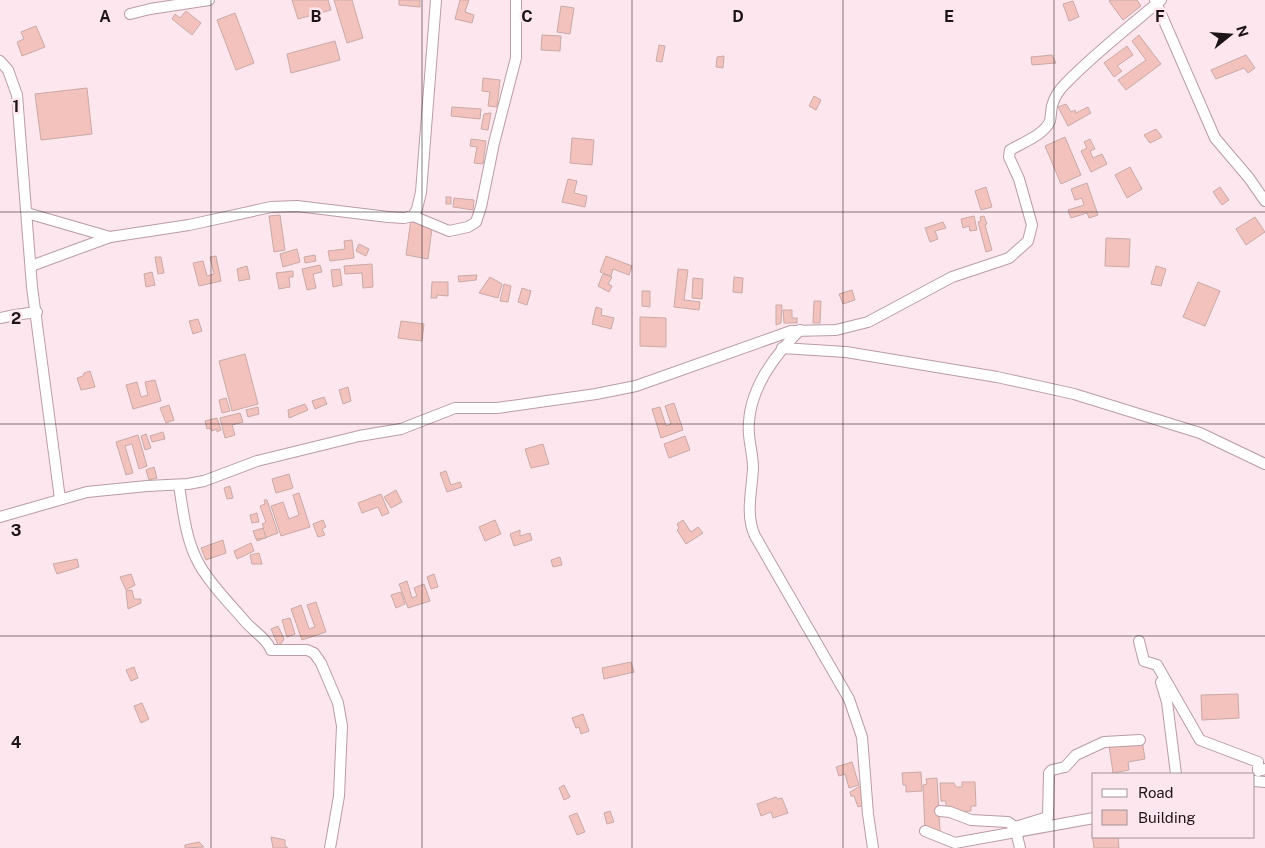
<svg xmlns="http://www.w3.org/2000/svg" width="1265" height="848" font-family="'Public Sans',sans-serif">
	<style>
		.building { fill: #f4c2bd; stroke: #c8aaa7 }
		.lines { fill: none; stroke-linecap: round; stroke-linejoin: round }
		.street-casing { stroke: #b99ca6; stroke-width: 12 }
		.street { stroke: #fff; stroke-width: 10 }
		.grid { fill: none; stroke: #1e1417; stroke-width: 1; stroke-opacity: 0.55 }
		.grid-label { font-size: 16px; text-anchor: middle; font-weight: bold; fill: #1e1417; stroke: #fee6ee; stroke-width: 5; stroke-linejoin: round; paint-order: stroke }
	</style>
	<rect width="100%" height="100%" fill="#fee6ee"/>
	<!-- building -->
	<g class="building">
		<polygon points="292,0 328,0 331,10 298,19"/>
		<polygon points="334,0 352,0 363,38 347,43"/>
		<polygon points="399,0 420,0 420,7 399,5"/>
		<polygon points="460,0 469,0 465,12 474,15 472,23 455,19"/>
		<polygon points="1111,0 1137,0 1141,6 1123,20 1109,1"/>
		<polygon points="1073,1 1079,17 1069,21 1063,4"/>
		<polygon points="561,6 574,8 570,34 557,32"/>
		<polygon points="186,11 201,23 192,35 172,19 175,14 180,18"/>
		<polygon points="235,13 254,63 236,70 217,20"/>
		<polygon points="36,26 45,47 22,56 17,42 24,39 21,32"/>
		<polygon points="542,35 561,36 560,51 541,50"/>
		<polygon points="1139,35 1161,64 1126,90 1118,80 1146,60 1132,41"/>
		<polygon points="335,41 340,60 291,73 287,54"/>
		<polygon points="659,45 665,46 662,62 656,61"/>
		<polygon points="1127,46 1133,55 1117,66 1122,71 1114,77 1104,63"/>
		<polygon points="1052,55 1056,63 1032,65 1031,57"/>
		<polygon points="1246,55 1255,68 1248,73 1244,68 1216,79 1211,70"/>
		<polygon points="724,56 723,68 716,67 717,57"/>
		<polygon points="483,78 500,80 497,107 488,106 490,92 482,91"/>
		<polygon points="87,88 92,134 41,140 35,94"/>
		<polygon points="814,96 821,100 816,110 809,106"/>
		<polygon points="1066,104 1071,112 1075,110 1076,113 1088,107 1091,113 1068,126 1058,107"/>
		<polygon points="452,107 481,109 480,119 451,116"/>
		<polygon points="491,113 488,130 481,129 484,114"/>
		<polygon points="1156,129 1162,137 1150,143 1144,135"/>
		<polygon points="1065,137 1081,175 1061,184 1045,146"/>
		<polygon points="572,138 594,140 592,165 570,163"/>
		<polygon points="471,139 486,141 483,164 474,163 477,147 470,146"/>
		<polygon points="1090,139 1095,149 1090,151 1093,158 1102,154 1107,164 1091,172 1081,151 1087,148 1084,142"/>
		<polygon points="1130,167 1142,189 1127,198 1115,175"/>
		<polygon points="568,179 577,181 574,193 587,196 585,207 562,202"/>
		<polygon points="1087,183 1098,215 1089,218 1087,213 1071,218 1068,210 1084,205 1082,198 1075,200 1071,189"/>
		<polygon points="986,187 992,207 981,210 975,191"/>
		<polygon points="1220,187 1229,200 1222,205 1213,192"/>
		<rect x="446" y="197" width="5" height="7"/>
		<polygon points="454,198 474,200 473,210 453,207"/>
		<polygon points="280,215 285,250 274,252 269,216"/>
		<polygon points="974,216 977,230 970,231 969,226 963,228 961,219"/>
		<polygon points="984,216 987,224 985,225 992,250 986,252 978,222 981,221 980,217"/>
		<polygon points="1255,217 1265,232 1246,245 1236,229"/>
		<polygon points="411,219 432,228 428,259 406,255"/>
		<polygon points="943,222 946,228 935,231 938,239 930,242 925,228"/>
		<polygon points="1106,238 1130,239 1129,267 1105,266"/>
		<polygon points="352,240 354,258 330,261 328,251 345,249 344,241"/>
		<polygon points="359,244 369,249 366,256 356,251"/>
		<polygon points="297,249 300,262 283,267 280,254"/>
		<polygon points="315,255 316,261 305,263 304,257"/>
		<polygon points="216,256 221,281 199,286 193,263 203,261 207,276 214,274 210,257"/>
		<polygon points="606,256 632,266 629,275 613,269 611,276 600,272"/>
		<polygon points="155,257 161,257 164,273 158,274"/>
		<polygon points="372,264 373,287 363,288 362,273 345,274 344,266"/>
		<polygon points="320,265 322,272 313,274 316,288 307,290 302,269"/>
		<polygon points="247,266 250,279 239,281 237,269"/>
		<polygon points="1156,266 1166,269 1161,286 1151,284"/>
		<polygon points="340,269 342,285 333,287 331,270"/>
		<polygon points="678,269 688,270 684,300 700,302 699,310 674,307"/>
		<polygon points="293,271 293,277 289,277 290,287 279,289 276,273"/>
		<polygon points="152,272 155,285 146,287 144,274"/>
		<polygon points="603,274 612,277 608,284 612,286 609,292 598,286"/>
		<polygon points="477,275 476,280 459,282 458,276"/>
		<polygon points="490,277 502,284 498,298 479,293"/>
		<polygon points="734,277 743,278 742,293 733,292"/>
		<polygon points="693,278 703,279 702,299 692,298"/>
		<polygon points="432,282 448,282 448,296 437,295 437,298 431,298"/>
		<polygon points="1198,282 1220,291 1205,326 1183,317"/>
		<polygon points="504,284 511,286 508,302 500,301"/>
		<polygon points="522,288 531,291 527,305 518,302"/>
		<polygon points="852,290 855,300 843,304 839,294"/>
		<polygon points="642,291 650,291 650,307 642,306"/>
		<polygon points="814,301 821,301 820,323 813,323"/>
		<polygon points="776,305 782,305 781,323 776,325"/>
		<polygon points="596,307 602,309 601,315 614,318 611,329 592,324"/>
		<polygon points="783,310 792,310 792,318 797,318 797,323 784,323"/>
		<polygon points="640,317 666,318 666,347 640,346"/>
		<polygon points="198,319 202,331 193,334 189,321"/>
		<polygon points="401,321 424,324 422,341 398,338"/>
		<polygon points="245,354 258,404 232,411 219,361"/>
		<polygon points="90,371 95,387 81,390 77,378 83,376 84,373"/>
		<polygon points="155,380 161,401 133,409 126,385 137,382 141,397 148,395 145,382"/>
		<polygon points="348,387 351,401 343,404 339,390"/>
		<polygon points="324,397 327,404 315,409 312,401"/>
		<polygon points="226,398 230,411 222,413 219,400"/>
		<polygon points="674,403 683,430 661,438 652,409 660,407 666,426 671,424 665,406"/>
		<polygon points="305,404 308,410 289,418 288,410"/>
		<polygon points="169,405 174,420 166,423 160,408"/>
		<polygon points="258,407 259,414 248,417 246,410"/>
		<polygon points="240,413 243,422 232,425 235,435 225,438 220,418"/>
		<polygon points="217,418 221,430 217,432 217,429 212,431 211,428 207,429 205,421"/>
		<polygon points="163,432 165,439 152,442 150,436"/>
		<polygon points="146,434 151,448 145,450 141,436"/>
		<polygon points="138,435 147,466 139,469 132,444 125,446 133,473 126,475 116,442"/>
		<polygon points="685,436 690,450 669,458 664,444"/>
		<polygon points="543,444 549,464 531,468 525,449"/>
		<polygon points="154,467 157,478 149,480 146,470"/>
		<polygon points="446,471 451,485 460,482 462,487 447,492 440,473"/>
		<polygon points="289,474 293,488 276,493 272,479"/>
		<polygon points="230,486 233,498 227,499 224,488"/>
		<polygon points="396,490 402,502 391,508 384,497"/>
		<polygon points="299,493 310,527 281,536 271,506 283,502 289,519 299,515 293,495"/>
		<polygon points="381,494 389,513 382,516 378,507 362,513 358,503"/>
		<polygon points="264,500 267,500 278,533 257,541 254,532 264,528 262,524 266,522 260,506 265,504"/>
		<polygon points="257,513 259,522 252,523 250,515"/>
		<polygon points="323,520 326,527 322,529 325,535 318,537 313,524"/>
		<polygon points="495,520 501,534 485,541 479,527"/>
		<polygon points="683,520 691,532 698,527 703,533 686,544 677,530 679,528 677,524"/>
		<polygon points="263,528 266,538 256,539 253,531"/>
		<polygon points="520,530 520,536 530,533 532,540 514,546 510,534"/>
		<polygon points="223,540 226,553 206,560 201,548"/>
		<polygon points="251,543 254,551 237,559 234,551"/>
		<polygon points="259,553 262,564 252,564 250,555"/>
		<polygon points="560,557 562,565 553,567 551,560"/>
		<polygon points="77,559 79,567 57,574 53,564"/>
		<polygon points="131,574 135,585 126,590 120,577"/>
		<polygon points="434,574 438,587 431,589 427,577"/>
		<polygon points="407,581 412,598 417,596 414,588 424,584 430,601 408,608 399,584"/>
		<polygon points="132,590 134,599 141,599 141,603 128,609 126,591"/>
		<polygon points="401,592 405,604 396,608 391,595"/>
		<polygon points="316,602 326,632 302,640 291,609 301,605 309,629 315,627 307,605"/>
		<polygon points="290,618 295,634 287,637 282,620"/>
		<polygon points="278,626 284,639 279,647 271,629"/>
		<polygon points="631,662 634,672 604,679 602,668"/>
		<polygon points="134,667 138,678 131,681 126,670"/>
		<polygon points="1238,694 1239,718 1202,720 1201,695"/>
		<polygon points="142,703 149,719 141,723 134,706"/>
		<polygon points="583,714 589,731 581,734 579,727 576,728 572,718"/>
		<polygon points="1142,740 1145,759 1128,762 1129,770 1113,773 1109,745"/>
		<polygon points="852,762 859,785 849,788 845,774 839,776 836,767"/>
		<polygon points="921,772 922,791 906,792 906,785 903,785 902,773"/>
		<polygon points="937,778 940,831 925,831 923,785 927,784 926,779"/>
		<polygon points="962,782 975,782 976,806 971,806 971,811 950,812 946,807 946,801 941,801 940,783 954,783 956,787 962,787"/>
		<polygon points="564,785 570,797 564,800 559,788"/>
		<polygon points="860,786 866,804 858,807 854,796 851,796 850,792"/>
		<polygon points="776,797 778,799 782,798 788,813 773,818 771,812 761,816 757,804"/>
		<polygon points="610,811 614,822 607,824 604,813"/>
		<polygon points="577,813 585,832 577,835 569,816"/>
		<polygon points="1092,833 1094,833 1094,837 1118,837 1119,848 1094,848"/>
		<polygon points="271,837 285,840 285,846 288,848 273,848"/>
		<polygon points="199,842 204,847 185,848 185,845"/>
	</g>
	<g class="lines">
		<!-- street casing -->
		<g class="street-casing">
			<g id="street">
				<polyline points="1155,0 1215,138 1249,178 1265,201"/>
				<polyline points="130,14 150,9 209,0"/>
				<polyline points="0,61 8,70 17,95 32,287 60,499"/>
				<polyline points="27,213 110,237"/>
				<polyline points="413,216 449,231 468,227 476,222 481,207 494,143 516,58 516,0"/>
				<polyline points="31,266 110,237 189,225 271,207 297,206 388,217 404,218 413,216 417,209 421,192 436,0"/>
				<polyline points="0,318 15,315 37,312"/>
				<path d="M800,330C776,354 751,387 749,422C747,437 753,452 753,468C752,491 745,514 755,536L849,699L862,737L868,814L873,848"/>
				<polyline points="782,348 846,352 997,377 1074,394 1200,433 1265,464"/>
				<path d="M179,486C183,509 185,535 196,558C205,578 228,602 243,619C252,631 266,637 271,650H307L314,653L321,663L338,703L342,726L339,796L330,848"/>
				<path d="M0,517L87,492L147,486L188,484L204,481L257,461L359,436L401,429L455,408H497L596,394L636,386L791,331L836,330L868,322L952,277L1009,258L1028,241L1032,225L1019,179L1009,157L1010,150C1022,143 1044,135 1050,121C1051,116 1051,110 1052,106C1054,97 1060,89 1066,83C1095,53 1129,27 1161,0"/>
				<polyline points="1139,641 1144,661 1157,665 1200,740 1258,762 1258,771 1265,769"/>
				<polyline points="1161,682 1167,702 1176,774"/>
				<polyline points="1254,781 1265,782"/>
				<polyline points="940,811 950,812 971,820 1008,822 1015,827 1020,848"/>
				<polyline points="1015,827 1048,817 1049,773 1052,770 1065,767 1076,755 1104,742 1140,740"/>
				<polyline points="925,831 955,843 1094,818"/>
			</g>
		</g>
		<!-- street -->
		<use href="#street" class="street"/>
	</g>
	<!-- grid -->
	<path class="grid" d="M211,0V848M422,0V848M632,0V848M843,0V848M1054,0V848M0,212H1265M0,424H1265M0,636H1265"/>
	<g class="grid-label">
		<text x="105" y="22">A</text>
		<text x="316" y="22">B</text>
		<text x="527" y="22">C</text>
		<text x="738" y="22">D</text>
		<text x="949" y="22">E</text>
		<text x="1160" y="22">F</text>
		<text x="16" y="112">1</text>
		<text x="16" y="324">2</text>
		<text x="16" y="536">3</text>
		<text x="16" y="748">4</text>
	</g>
	<!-- legend -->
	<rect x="1092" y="773" width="162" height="65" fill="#fee6ee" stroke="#a49298"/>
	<rect x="1102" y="789" width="25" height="8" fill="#ffffff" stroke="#a49298"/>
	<text x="1138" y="798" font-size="15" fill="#1e1417">Road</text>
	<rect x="1102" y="810" width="25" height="15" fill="#f4c2bd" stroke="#a49298"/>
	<text x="1138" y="823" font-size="15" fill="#1e1417">Building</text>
	<!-- north arrow -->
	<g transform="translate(1230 35) rotate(73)" stroke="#fee6ee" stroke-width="4" paint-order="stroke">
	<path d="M0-4L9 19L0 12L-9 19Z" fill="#1e1417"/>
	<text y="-8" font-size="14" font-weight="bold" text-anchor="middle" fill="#1e1417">N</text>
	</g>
</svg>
